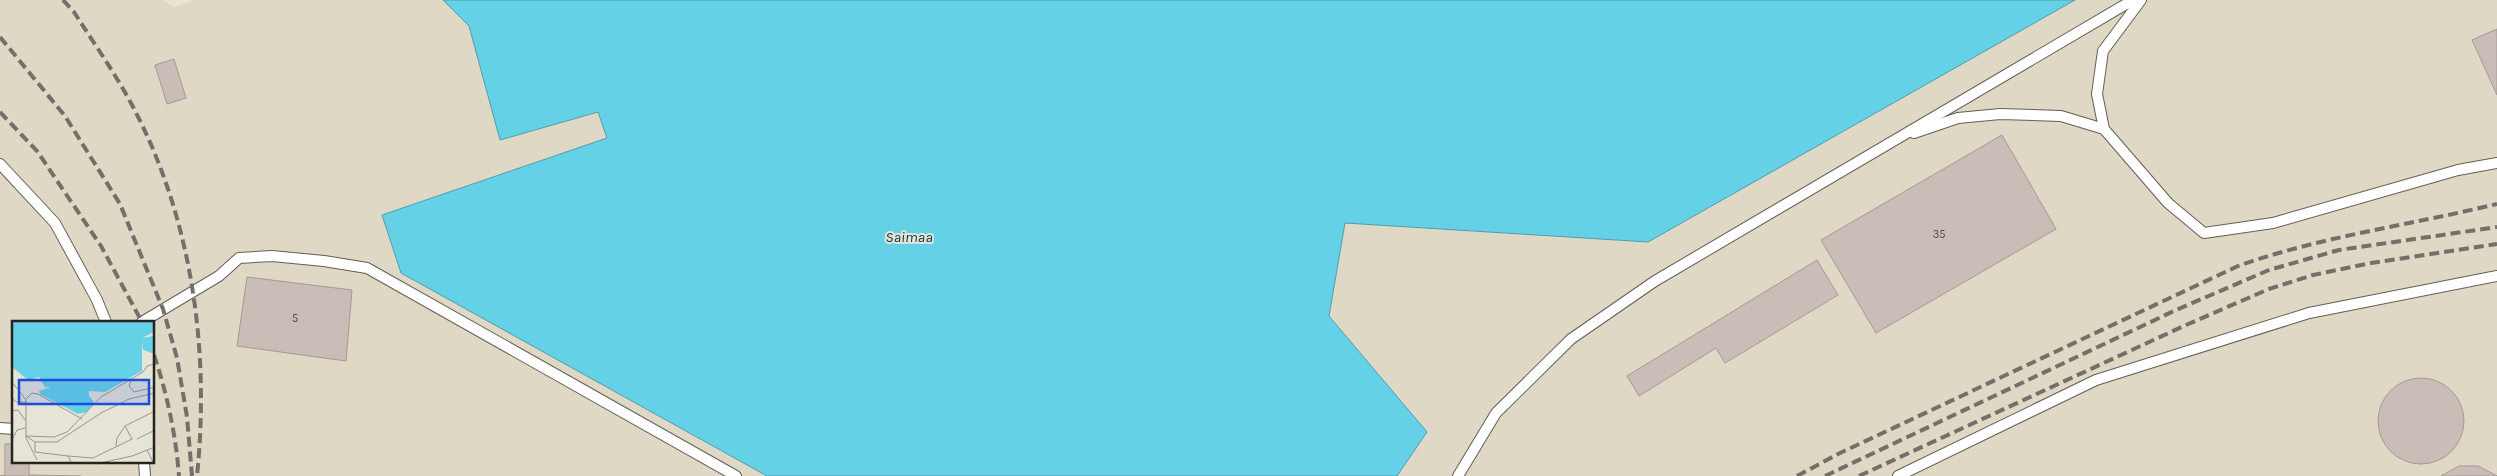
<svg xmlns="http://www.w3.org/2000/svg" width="2497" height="476" font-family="Karla,sans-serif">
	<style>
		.built { fill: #ded8c5; fill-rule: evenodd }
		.water { fill: #64d1e7; stroke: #519dab }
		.building { fill: #cabdb8; stroke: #a59994 }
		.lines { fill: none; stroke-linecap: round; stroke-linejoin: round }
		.lane-casing { stroke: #625f56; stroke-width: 12 }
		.lane { stroke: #fff; stroke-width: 10 }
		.rail { stroke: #737069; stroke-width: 4; stroke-dasharray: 10 5; stroke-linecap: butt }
		.labels { text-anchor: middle; stroke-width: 4; stroke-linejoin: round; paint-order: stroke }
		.number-label { font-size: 11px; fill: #4f4a46 }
		.water-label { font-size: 15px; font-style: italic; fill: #023841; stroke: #e6e3d7 }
		.inset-road { fill: none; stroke: #99978e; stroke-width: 1 }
		.view { fill: #1d4ed8; fill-opacity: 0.15; stroke: #1d4ed8; stroke-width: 2.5 }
		.inset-edge { fill: none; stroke: #262420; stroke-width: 2.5 }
	</style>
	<rect width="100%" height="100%" fill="#e6e3d7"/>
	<!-- built -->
	<g class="built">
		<path d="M0,0H162L174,7L196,0H443L469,26L500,140L598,112L607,138L382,215L401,272L767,476H0ZM14,322H154V462H14Z"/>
		<polygon points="2075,0 2497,0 2497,476 1397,476 1427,432 1329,315 1345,223 1648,242"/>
	</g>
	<!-- water -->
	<polygon class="water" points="443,0 2075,0 1648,242 1345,223 1329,316 1427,432 1397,476 767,476 401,273 382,215 607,138 598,112 500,140 469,26"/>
	<!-- building -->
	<g class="building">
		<polygon points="2497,29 2497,95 2472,40"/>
		<polygon points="174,59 186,98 167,104 155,65"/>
		<polygon points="2002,135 2056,229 1876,333 1821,240"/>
		<polygon points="1817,260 1838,295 1725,363 1716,348 1639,396 1627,376"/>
		<polygon points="247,277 352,290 346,361 237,346"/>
		<circle cx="2421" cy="421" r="43"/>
		<polygon points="5,444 14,444 14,462 29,462 29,475 81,476 0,476 5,475"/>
		<polygon points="2459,466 2478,466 2497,476 2441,476"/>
	</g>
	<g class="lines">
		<!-- lane casing -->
		<g class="lane-casing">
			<g id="lane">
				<polyline points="2141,0 2103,51 2097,94 2104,129 2168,203 2204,233 2273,223 2458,170 2497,163"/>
				<polyline points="1914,133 1958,118 2000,114 2061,116 2104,129"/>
				<polyline points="0,164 55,223 97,300 106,322"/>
				<polyline points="142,322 219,276 239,258 272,256 324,261 367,268 736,476"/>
				<polyline points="0,428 14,429"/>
				<polyline points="144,462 145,476"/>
				<polyline points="1458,476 1496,413 1571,339 1655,281 2133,0"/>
				<polyline points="1898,476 2096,380 2309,313 2497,276"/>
			</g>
		</g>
		<!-- lane -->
		<use href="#lane" class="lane"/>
		<!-- rail -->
		<g class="rail">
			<path d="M63,0L74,12C93,42 115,73 132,105C192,218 210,350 197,476"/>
			<polyline points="0,37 65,116 120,204 163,309 177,358 187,417 192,476"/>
			<polyline points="0,112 37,151 101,246 142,322"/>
			<path d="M154,355C167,393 176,436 179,476"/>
			<path d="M1797,476L1840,453L2238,266C2323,236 2410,225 2497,204"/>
			<polyline points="1825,476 2176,310 2269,270 2339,250 2497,227"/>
			<polyline points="1859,476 2186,325 2269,289 2313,275 2371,263 2497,244"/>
		</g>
	</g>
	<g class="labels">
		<!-- number labels -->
		<g class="number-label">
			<text x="1939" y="238">35</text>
			<text x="295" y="322">5</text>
		</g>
		<!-- water labels -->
		<g class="water-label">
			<text x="909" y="242">Saimaa</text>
		</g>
	</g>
	<!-- overview -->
	<g transform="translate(12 321)">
		<rect width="142" height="142" fill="#e6e3d7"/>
		<path d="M0,0H142V11L130,17L142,15L143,33L131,29L130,21V50L93,71L77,70V75L82,81L75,91L66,93L28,73L27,70L39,66H33L27,56L16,59L0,46Z" fill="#64d1e7"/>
		<path class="inset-road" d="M119,59L117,65L122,71L143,66M0,61L14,79V117L25,139M0,77L4,81H15M14,78L20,72L26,73L70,98M0,90L6,89L13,99M113,105L143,90M125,118L143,109M0,119L5,109L13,107M23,121L14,115L42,116L55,111L89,76L131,51L135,45L143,43M135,129L142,143M56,135L81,137L120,118L113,105L105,117L104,125M60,143L56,135L23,131V121H45L89,92L117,78L143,72M84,143L120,135L143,126"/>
		<path class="view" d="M7,59H137V83H7Z"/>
		<rect width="142" height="142" class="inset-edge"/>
	</g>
</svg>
